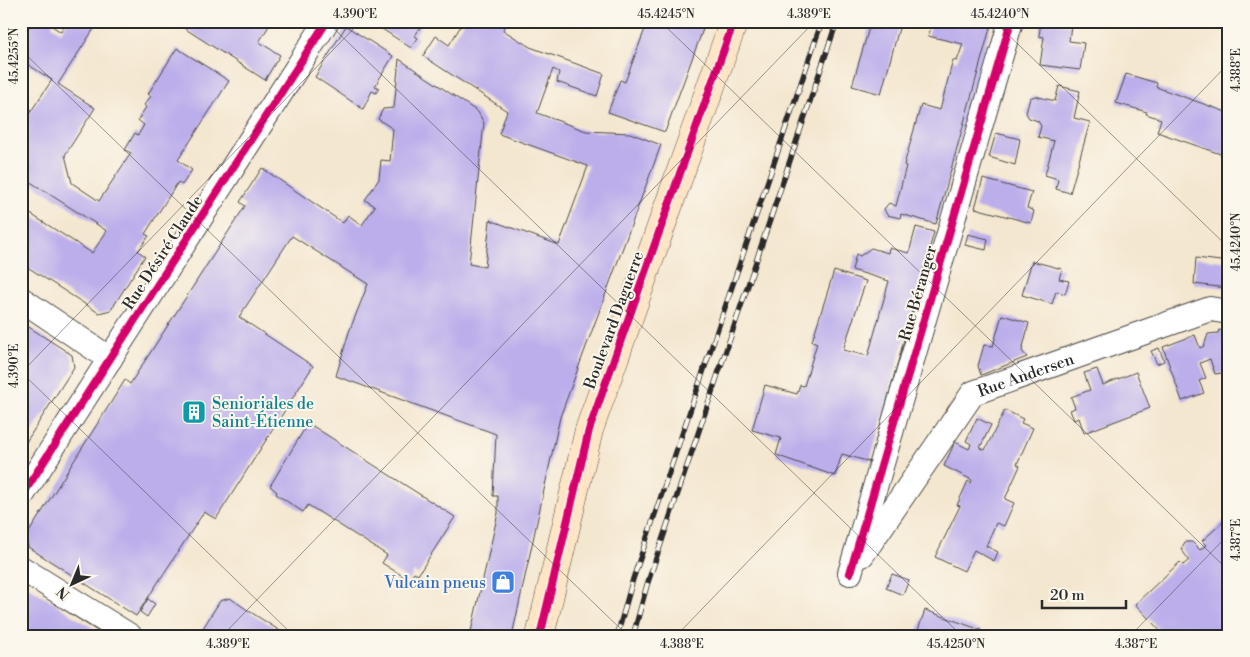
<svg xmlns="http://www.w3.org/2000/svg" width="1250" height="657" font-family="'Libre Bodoni',serif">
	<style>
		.building { fill: #bcaeeb }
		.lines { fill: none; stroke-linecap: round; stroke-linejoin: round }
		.street-casing { stroke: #494744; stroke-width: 26 }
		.secondary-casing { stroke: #494744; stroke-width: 29 }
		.street { stroke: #fff; stroke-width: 24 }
		.secondary { stroke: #fee5c5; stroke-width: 28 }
		.rail-casing { stroke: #2b2b2b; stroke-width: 5.5 }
		.rail { stroke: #fbf7ec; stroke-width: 4; stroke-dasharray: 11; stroke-linecap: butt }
		.cycleway-casing { stroke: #fbf7ec; stroke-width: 11 }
		.cycleway { stroke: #d6006c; stroke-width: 8 }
		.ticks { fill: none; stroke: #2b2b2b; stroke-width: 1; stroke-opacity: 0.45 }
		.labels { text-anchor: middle; stroke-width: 4; stroke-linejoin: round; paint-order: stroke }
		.street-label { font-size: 16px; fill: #2b2b2b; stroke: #fbf7ec }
		.culture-label { font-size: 16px; fill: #0d838f; stroke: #fbf7ec; text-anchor: start }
		.shop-label { font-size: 16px; fill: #366cbe; stroke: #fbf7ec; text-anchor: end }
		.neatline { fill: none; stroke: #2b2b2b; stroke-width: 2 }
		.ticks-label { font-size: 12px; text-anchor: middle; fill: #2b2b2b }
	</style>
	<rect width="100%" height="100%" fill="#fbf7ec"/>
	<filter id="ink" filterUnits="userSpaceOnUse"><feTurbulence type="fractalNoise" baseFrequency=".02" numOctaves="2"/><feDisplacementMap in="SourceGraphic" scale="10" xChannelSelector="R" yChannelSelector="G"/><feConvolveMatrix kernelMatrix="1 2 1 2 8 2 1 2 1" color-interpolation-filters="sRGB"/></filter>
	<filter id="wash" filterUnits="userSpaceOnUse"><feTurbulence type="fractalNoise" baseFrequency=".0096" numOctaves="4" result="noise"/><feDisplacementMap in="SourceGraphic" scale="20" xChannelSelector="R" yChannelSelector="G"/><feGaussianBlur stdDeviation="1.12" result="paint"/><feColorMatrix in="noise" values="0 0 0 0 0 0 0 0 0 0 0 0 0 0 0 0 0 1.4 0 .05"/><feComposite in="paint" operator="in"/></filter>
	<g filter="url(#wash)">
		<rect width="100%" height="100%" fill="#f4e7d0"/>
		<g id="blocks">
			<!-- building -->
			<g class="building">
				<polygon points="33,21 51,21 53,23 52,26 61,32 67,21 99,21 58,84 95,108 65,155 72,183 99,201 131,153 125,150 135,133 138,135 144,125 138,120 146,107 144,105 151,96 148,94 177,48 229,81 178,160 192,170 182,185 178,182 145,234 149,236 138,251 145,256 111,310 99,313 21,263 21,208 92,253 107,231 21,176 21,126 52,80 21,60 22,37"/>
				<polygon points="173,21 272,21 259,42 280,55 265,80"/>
				<polygon points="370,21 424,21 415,36 418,38 411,48"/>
				<polygon points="464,21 508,21 503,30 530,47 604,74 597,96 557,82 559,72 553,69 537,113 586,131 630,133 661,145 560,417 512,636 470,636 498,513 498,496 493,496 496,434 336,376 349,332 368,284 292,236 239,317 313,366 216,519 204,512 136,616 28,547 26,537 125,380 130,384 245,206 240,202 262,168 343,223 348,215 362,225 375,206 365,200 379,179 381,160 390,161 393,129 378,119 383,109 394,108 399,59 478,112 484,123 469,264 485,267 490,220 559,245 588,166 499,134 507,111 423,56 436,36 449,45"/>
				<polygon points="648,21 706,21 665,132 608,112 620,80 625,82"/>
				<polygon points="871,21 901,21 881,94 852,86"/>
				<polygon points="933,21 992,21 936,224 901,214 900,218 887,215 884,209 889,203 896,206 906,166 904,165 921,105 940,110 953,60 957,61 963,44 928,36"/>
				<polygon points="1041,21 1071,25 1069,41 1084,43 1080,70 1040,65 1044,37 1039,36"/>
				<polygon points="346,26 393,56 375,86 379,88 376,93 372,91 363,109 315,77"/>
				<polygon points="1126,74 1157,83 1156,87 1229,113 1229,157 1157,132 1161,119 1146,114 1147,112 1116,103"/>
				<polygon points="1059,86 1080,91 1074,118 1090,122 1070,193 1056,189 1058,179 1045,175 1054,141 1038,137 1041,126 1038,121 1029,118 1026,113 1030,98 1035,96 1055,101"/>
				<polygon points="996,133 1020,139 1015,165 989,157"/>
				<polygon points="983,179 1032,192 1027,208 1034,211 1031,223 975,208"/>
				<polygon points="916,227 934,232 870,462 842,454 835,476 776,455 781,438 752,430 765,385 797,394 800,385 804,386 817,343 812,341 834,271 866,281 843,350 868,356 889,281 852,270 856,254 860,256 871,248 888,253 889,248 909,253"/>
				<polygon points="968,234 988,239 986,250 965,245"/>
				<polygon points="1196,258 1229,262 1227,288 1194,284"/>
				<polygon points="1032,261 1062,269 1059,279 1069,281 1065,294 1056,291 1052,304 1022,295"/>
				<polygon points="1002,315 1029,323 1022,351 1027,357 981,375 978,366 984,345 993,346"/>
				<polygon points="21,322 72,355 74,367 21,450"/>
				<polygon points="1219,330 1229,332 1229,372 1215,374 1210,359 1200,363 1206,378 1199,381 1204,393 1182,401 1163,347 1195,335 1200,348 1204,346 1208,334 1218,333"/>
				<polygon points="1159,348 1164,361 1157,364 1151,351"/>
				<polygon points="1097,369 1103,385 1136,372 1150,408 1084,433 1079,418 1074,420 1070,410 1075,408 1071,397 1090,390 1084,373"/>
				<polygon points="1005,410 1023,419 1021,423 1033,428 1017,464 1020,466 1005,499 1014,503 1004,526 996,523 986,546 998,552 994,561 974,550 964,571 935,557 960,506 957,505 968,481 971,483 972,480 944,466 955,442 969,449 971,444 966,441 977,418 991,425 980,448 985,450"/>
				<polygon points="308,423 455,517 418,575 414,572 409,580 382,563 387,555 308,505 303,512 276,494 277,492 270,486"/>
				<polygon points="1225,520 1229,524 1229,636 1206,636 1200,629 1192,636 1165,636 1135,604 1180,562 1183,565 1189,560 1181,549 1185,542 1192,542 1200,550 1206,545 1202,541"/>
				<polygon points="892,574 909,580 903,595 886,588"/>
				<polygon points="21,582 105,636 21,636"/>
				<polygon points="230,598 249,611 288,636 198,636 220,601"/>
				<polygon points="148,599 155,604 147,617 140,612"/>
				<polygon points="925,610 981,630 979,636 916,636"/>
			</g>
		</g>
	</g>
	<g filter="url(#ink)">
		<use href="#blocks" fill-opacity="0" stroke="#494744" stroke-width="1"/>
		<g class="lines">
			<!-- street casing -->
			<g class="street-casing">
				<g id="street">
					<polyline points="21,299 110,359"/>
					<polyline points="21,497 327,21"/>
					<path id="s1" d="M862,555L973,393L1210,309L1229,312"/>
					<polyline points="21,568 130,636"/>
					<polyline points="850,573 1011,21"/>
				</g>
			</g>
			<!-- secondary casing -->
			<g class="secondary-casing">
				<polyline id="secondary" points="540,636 589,430 734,21"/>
			</g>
			<!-- street -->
			<use href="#street" class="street"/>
			<!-- secondary -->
			<use href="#secondary" class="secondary"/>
			<!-- rail casing -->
			<g class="rail-casing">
				<g id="rail">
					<polyline points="617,636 633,579 822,21"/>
					<polyline points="633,636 647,585 837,21"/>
				</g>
			</g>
			<!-- rail -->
			<use href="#rail" class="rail"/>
			<!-- cycleway casing -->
			<g class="cycleway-casing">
				<g id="cycleway">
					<polyline points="21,497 327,21"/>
					<polyline points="850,573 1011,21"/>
					<polyline points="540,636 589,430 734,21"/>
				</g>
			</g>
			<!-- cycleway -->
			<use href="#cycleway" class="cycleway"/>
		</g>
	</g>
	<!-- ticks -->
	<path class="ticks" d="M326,21L962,636M660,21L1229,571M994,21L1229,248M21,50L628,636M21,372L294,636M21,373L361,21M222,636L815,21M676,636L1229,63M1130,636L1229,534"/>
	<!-- icons -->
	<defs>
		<g id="building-square" transform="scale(1.25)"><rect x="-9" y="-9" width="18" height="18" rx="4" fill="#0f9aa8" stroke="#fbf7ec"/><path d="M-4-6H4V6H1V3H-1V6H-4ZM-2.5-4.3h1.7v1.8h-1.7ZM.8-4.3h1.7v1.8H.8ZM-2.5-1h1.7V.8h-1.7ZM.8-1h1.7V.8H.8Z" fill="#fff"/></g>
		<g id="shop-square" transform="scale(1.25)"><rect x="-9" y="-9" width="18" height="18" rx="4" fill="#3f7fe0" stroke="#fbf7ec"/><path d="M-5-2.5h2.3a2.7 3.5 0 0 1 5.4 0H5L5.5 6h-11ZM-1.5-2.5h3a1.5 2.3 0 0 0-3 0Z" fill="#fff"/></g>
	</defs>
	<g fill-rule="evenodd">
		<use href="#building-square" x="194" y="412"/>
		<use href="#shop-square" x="503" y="582"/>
	</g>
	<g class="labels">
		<!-- street labels -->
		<g class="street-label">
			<text transform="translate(162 252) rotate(-57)" y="6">Rue Désiré Claude</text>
			<text transform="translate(917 293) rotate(-74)" y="6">Rue Béranger</text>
			<text transform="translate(613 320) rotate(-70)" y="6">Boulevard Daguerre</text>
			<text dy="6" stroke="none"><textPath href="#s1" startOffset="252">Rue Andersen</textPath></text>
		</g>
		<!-- culture labels -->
		<g class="culture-label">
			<text x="212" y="409">Senioriales de<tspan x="212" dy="18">Saint-Étienne</tspan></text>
		</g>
		<!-- shop labels -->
		<g class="shop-label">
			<text x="486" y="588">Vulcain pneus</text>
		</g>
	</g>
	<!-- margin -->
	<rect width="1250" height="657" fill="none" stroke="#fbf7ec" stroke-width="55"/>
	<!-- north arrow -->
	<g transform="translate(72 584) rotate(224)" stroke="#fbf7ec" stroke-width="4" paint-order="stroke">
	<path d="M0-4L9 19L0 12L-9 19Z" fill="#2b2b2b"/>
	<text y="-8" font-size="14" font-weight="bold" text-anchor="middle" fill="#2b2b2b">N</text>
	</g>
	<!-- scale -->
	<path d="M1042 600v8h84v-8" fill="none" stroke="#2b2b2b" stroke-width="2.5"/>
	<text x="1050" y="600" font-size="15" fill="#2b2b2b" stroke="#fbf7ec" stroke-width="4" paint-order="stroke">20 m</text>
	<rect x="28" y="28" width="1194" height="602" class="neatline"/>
	<g class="ticks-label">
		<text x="355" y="18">4.390°E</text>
		<text x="666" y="18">45.4245°N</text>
		<text x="809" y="18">4.389°E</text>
		<text x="1000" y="18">45.4240°N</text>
		<text transform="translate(14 56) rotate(-90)" y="4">45.4255°N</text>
		<text transform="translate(1236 70) rotate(-90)" y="4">4.388°E</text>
		<text transform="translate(1236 242) rotate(-90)" y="4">45.4240°N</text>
		<text transform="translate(14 366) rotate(-90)" y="4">4.390°E</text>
		<text transform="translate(1236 540) rotate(-90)" y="4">4.387°E</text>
		<text x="228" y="648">4.389°E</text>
		<text x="682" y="648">4.388°E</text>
		<text x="956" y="648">45.4250°N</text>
		<text x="1136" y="648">4.387°E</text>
	</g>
</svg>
